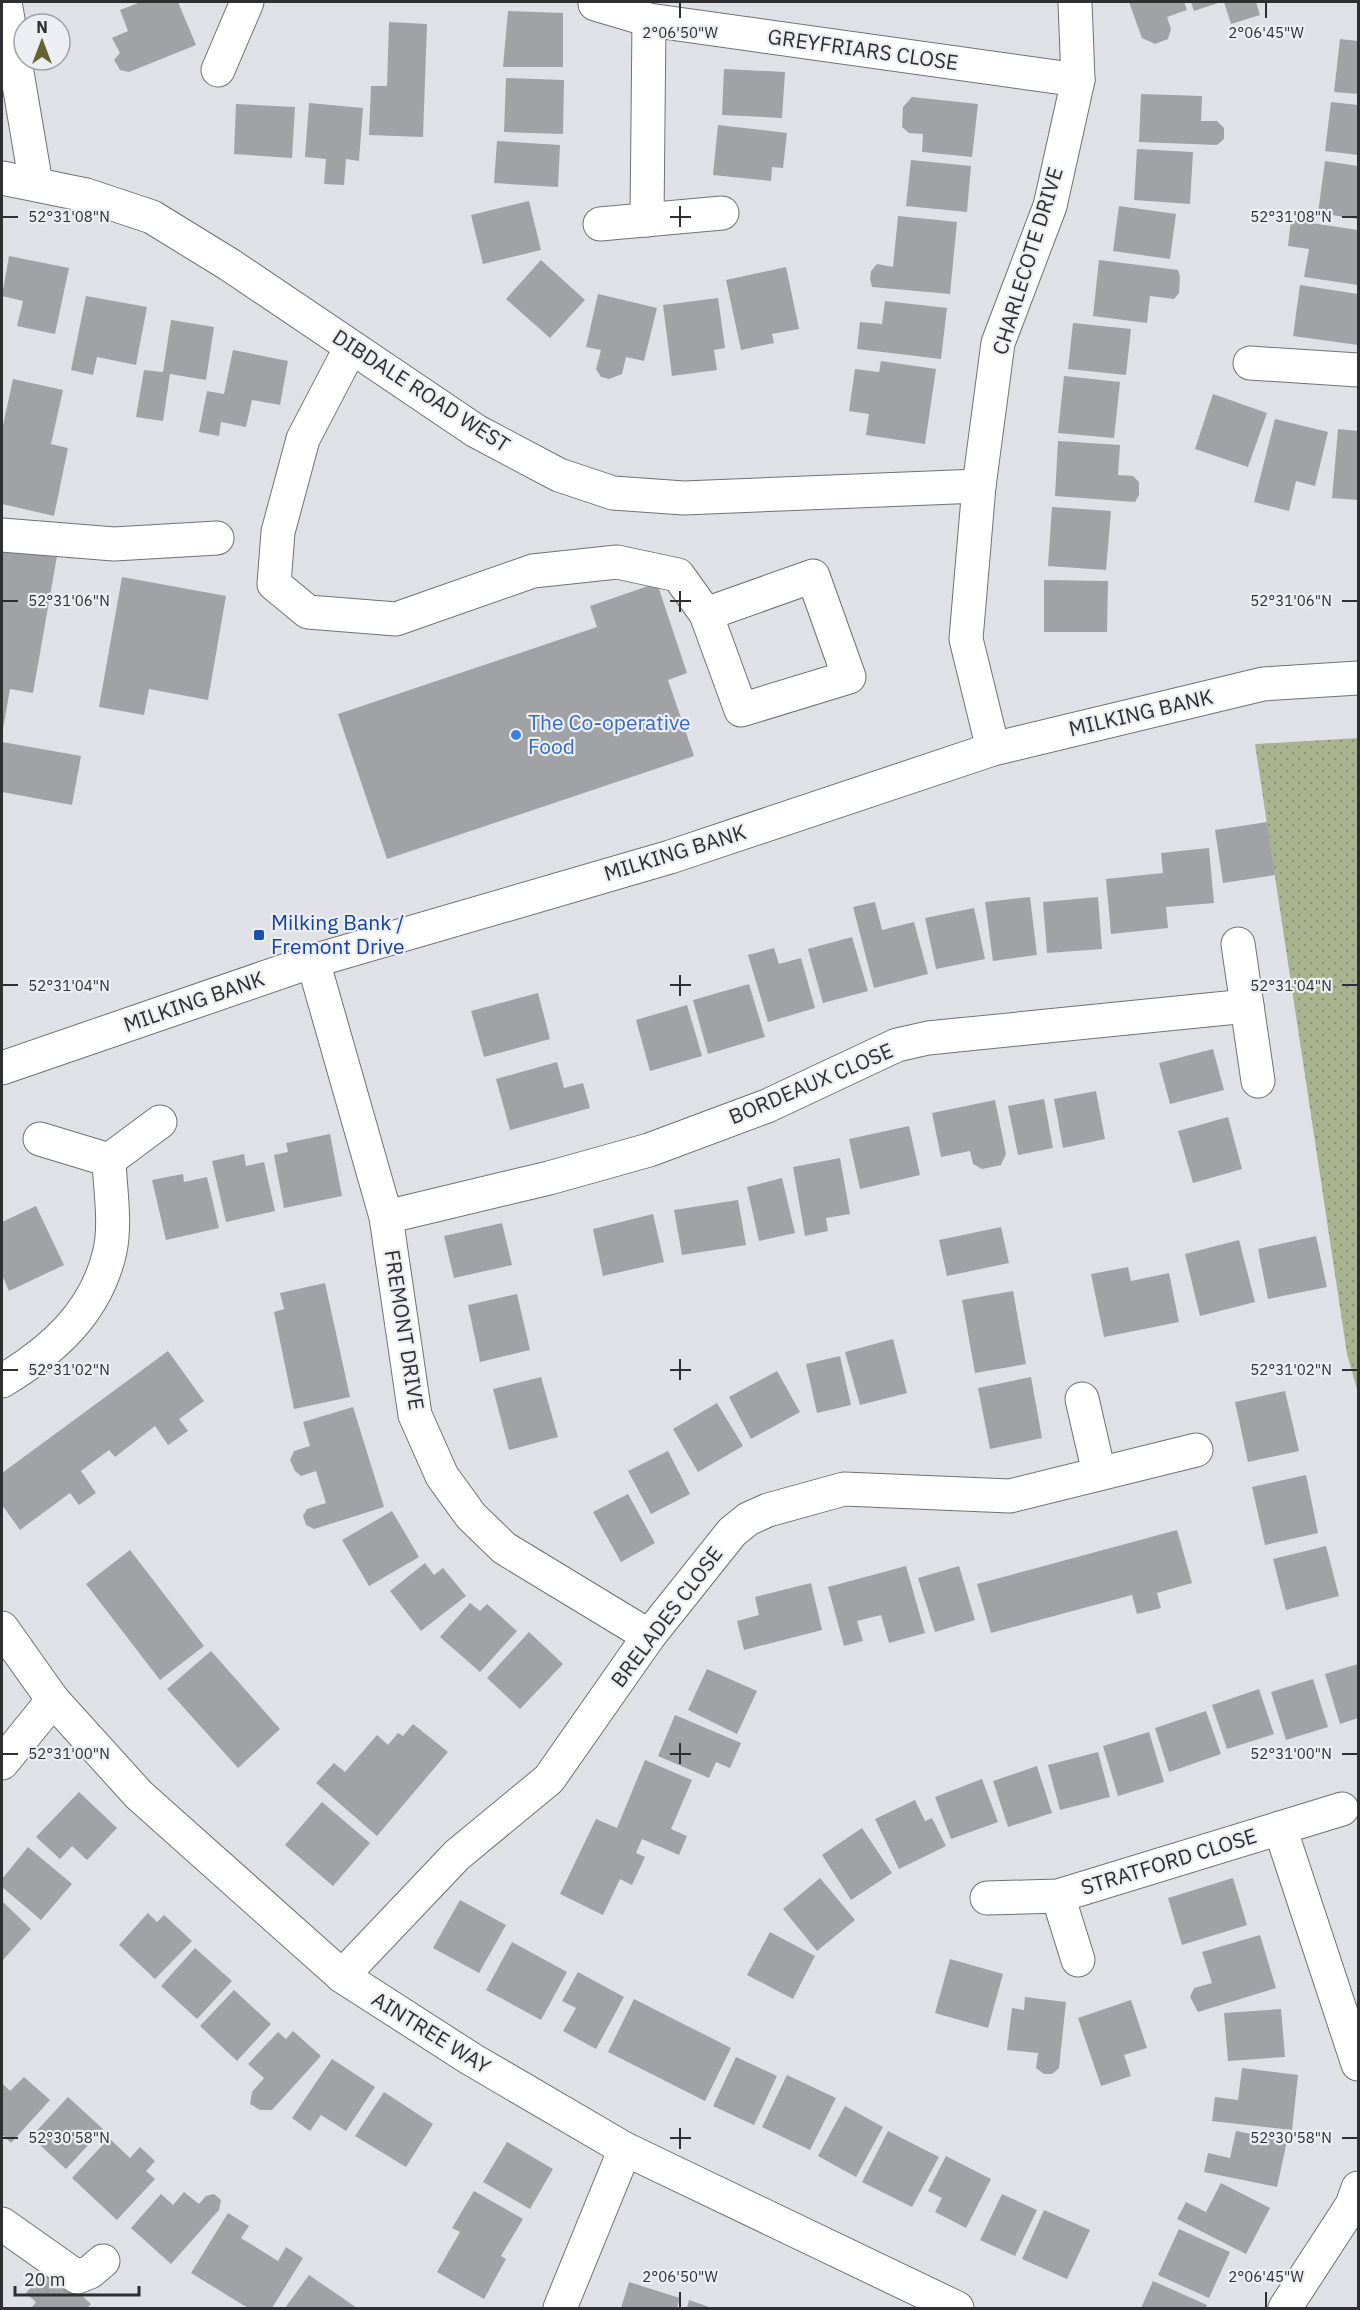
<svg xmlns="http://www.w3.org/2000/svg" width="1360" height="2310" font-family="'IBM Plex Sans',sans-serif">
	<style>
		.grass { fill: url(#grass-dots) }
		.building { fill: #a1a2a6 }
		.lines { fill: none; stroke-linecap: round; stroke-linejoin: round }
		.minor-casing { stroke: #707175; stroke-width: 35 }
		.minor { stroke: #fff; stroke-width: 33 }
		.ticks { fill: none; stroke: #2f2f31; stroke-width: 2 }
		.shop-dot { fill: #3f7fe0; stroke: #edeef3; stroke-width: 2 }
		.transit-dot { fill: #1a4fb4; stroke: #edeef3; stroke-width: 2 }
		.labels { text-anchor: middle; stroke-width: 4.5; stroke-linejoin: round; paint-order: stroke }
		.street-label { font-size: 21px; fill: #2f2f31; stroke: #edeef3 }
		.shop-label { font-size: 21px; fill: #366cbe; stroke: #edeef3; text-anchor: start }
		.transit-label { font-size: 21px; fill: #164399; stroke: #edeef3; text-anchor: start }
		.ticks-label { font-size: 15px; text-anchor: middle; fill: #2f2f31; stroke: #edeef3; stroke-width: 4.5; stroke-linejoin: round; paint-order: stroke }
	</style>
	<defs>
		<pattern id="grass-dots" width="8" height="8" patternUnits="userSpaceOnUse" patternTransform="scale(1.5)"><rect width="8" height="8" fill="#a9b48e"/><path d="M2 2h.1M6 6h.1" fill="none" stroke="#8a9375" stroke-width="1.8" stroke-linecap="round"/></pattern>
	</defs>
	<rect width="100%" height="100%" fill="#e0e1e6"/>
	<!-- grass -->
	<polygon class="grass" points="1358,738 1358,1393 1347,1354 1255,744"/>
	<!-- building -->
	<g class="building">
		<polygon points="141,2 178,2 196,45 129,72 120,70 114,60 120,53 112,38 128,31 120,10"/>
		<polygon points="1129,2 1184,2 1187,10 1167,17 1171,29 1168,39 1155,44 1142,38"/>
		<polygon points="1191,2 1221,2 1194,11"/>
		<polygon points="1224,2 1256,2 1260,15 1231,24"/>
		<polygon points="508,11 563,13 563,67 503,67"/>
		<polygon points="389,22 427,24 423,137 369,135 371,86 387,86"/>
		<polygon points="1340,39 1358,41 1358,94 1334,92"/>
		<polygon points="724,69 785,72 782,118 722,115"/>
		<polygon points="506,78 564,80 563,134 504,132"/>
		<polygon points="1141,94 1202,96 1201,121 1217,121 1224,128 1224,139 1217,145 1139,142"/>
		<polygon points="912,97 978,104 972,157 922,152 923,134 909,133 902,127 903,107"/>
		<polygon points="1331,102 1358,105 1358,155 1325,151"/>
		<polygon points="309,103 363,108 359,161 346,159 344,185 324,184 326,159 305,157"/>
		<polygon points="236,104 295,107 292,158 234,154"/>
		<polygon points="718,125 787,133 783,168 772,167 771,181 713,175"/>
		<polygon points="497,141 560,145 558,187 494,183"/>
		<polygon points="1137,149 1193,152 1190,204 1134,200"/>
		<polygon points="911,160 971,166 967,212 906,206"/>
		<polygon points="1325,161 1358,166 1358,219 1318,213"/>
		<polygon points="529,201 541,250 483,264 471,215"/>
		<polygon points="1119,206 1176,214 1170,259 1113,251"/>
		<polygon points="898,216 957,222 950,294 872,287 870,279 871,271 877,264 893,267"/>
		<polygon points="1291,220 1358,230 1358,285 1304,277 1309,249 1288,246"/>
		<polygon points="9,256 69,268 55,334 17,326 23,301 2,296"/>
		<polygon points="541,260 585,300 550,338 506,299"/>
		<polygon points="1099,260 1178,270 1180,277 1179,293 1174,299 1150,296 1147,323 1093,316"/>
		<polygon points="786,267 799,329 772,334 774,343 741,350 726,280"/>
		<polygon points="1300,285 1358,294 1358,345 1293,336"/>
		<polygon points="598,294 657,308 644,361 626,357 622,374 609,379 601,377 596,369 601,350 586,347"/>
		<polygon points="86,296 147,307 136,365 97,357 93,375 71,370"/>
		<polygon points="718,298 725,348 714,350 717,370 672,376 663,305"/>
		<polygon points="885,301 947,308 941,359 857,349 860,322 882,324"/>
		<polygon points="171,320 214,327 206,380 170,374 163,421 136,417 144,370 163,372"/>
		<polygon points="1073,323 1131,329 1126,375 1068,369"/>
		<polygon points="233,350 288,361 280,405 252,400 246,427 221,422 219,436 199,432 207,391 224,394"/>
		<polygon points="881,361 936,369 925,444 866,435 869,414 849,411 855,369 879,372"/>
		<polygon points="1064,376 1120,382 1114,438 1058,433"/>
		<polygon points="13,379 63,390 51,444 68,448 54,516 2,504 2,430"/>
		<polygon points="1213,394 1267,413 1248,467 1195,449"/>
		<polygon points="1275,419 1328,432 1315,486 1296,481 1289,511 1254,502"/>
		<polygon points="1338,429 1358,431 1358,500 1332,498"/>
		<polygon points="1058,441 1120,445 1118,475 1133,476 1139,482 1139,495 1135,502 1055,496"/>
		<polygon points="1052,507 1111,511 1106,570 1048,566"/>
		<polygon points="2,546 57,556 33,693 10,689 3,729"/>
		<polygon points="122,577 226,596 208,700 149,689 144,715 99,707"/>
		<polygon points="1044,580 1108,581 1107,632 1044,632"/>
		<polygon points="657,583 687,673 668,680 694,756 387,859 338,714 597,627 590,606"/>
		<polygon points="2,742 81,756 72,805 2,792"/>
		<polygon points="1267,822 1275,875 1223,883 1215,830"/>
		<polygon points="1209,848 1214,903 1166,907 1168,928 1111,934 1106,879 1163,873 1161,853"/>
		<polygon points="1030,897 1037,955 993,961 985,902"/>
		<polygon points="1098,897 1102,949 1047,953 1043,902"/>
		<polygon points="875,902 882,930 914,922 928,974 874,988 853,907"/>
		<polygon points="974,908 985,959 936,969 925,918"/>
		<polygon points="852,937 868,991 823,1003 808,949"/>
		<polygon points="774,948 779,964 801,958 815,1008 768,1022 748,955"/>
		<polygon points="749,984 765,1037 708,1054 693,1000"/>
		<polygon points="538,993 550,1039 484,1057 471,1011"/>
		<polygon points="687,1005 702,1056 650,1071 636,1020"/>
		<polygon points="1213,1049 1224,1090 1170,1104 1159,1063"/>
		<polygon points="557,1062 564,1088 583,1083 590,1108 510,1130 496,1079"/>
		<polygon points="1096,1091 1105,1139 1063,1148 1054,1099"/>
		<polygon points="1044,1099 1053,1148 1018,1155 1008,1106"/>
		<polygon points="995,1100 1006,1154 1001,1165 982,1169 973,1164 970,1151 941,1157 932,1113"/>
		<polygon points="1228,1117 1242,1169 1193,1183 1178,1131"/>
		<polygon points="909,1126 920,1175 860,1189 849,1139"/>
		<polygon points="330,1134 342,1196 284,1208 274,1155 288,1152 286,1143"/>
		<polygon points="244,1154 246,1166 264,1162 275,1211 226,1222 212,1161"/>
		<polygon points="840,1158 850,1214 826,1218 828,1231 805,1236 793,1167"/>
		<polygon points="183,1174 184,1182 207,1177 219,1228 166,1240 152,1180"/>
		<polygon points="782,1178 795,1233 759,1241 747,1187"/>
		<polygon points="738,1200 746,1245 682,1255 674,1210"/>
		<polygon points="36,1206 64,1265 9,1291 2,1275 2,1222"/>
		<polygon points="653,1214 664,1262 603,1276 593,1229"/>
		<polygon points="502,1223 512,1265 454,1278 444,1236"/>
		<polygon points="1001,1227 1009,1263 947,1276 939,1240"/>
		<polygon points="1316,1236 1327,1287 1268,1299 1258,1249"/>
		<polygon points="1239,1240 1255,1302 1200,1316 1185,1254"/>
		<polygon points="1128,1267 1131,1281 1169,1273 1179,1322 1104,1337 1091,1274"/>
		<polygon points="325,1283 350,1397 294,1409 274,1312 284,1309 280,1293"/>
		<polygon points="1013,1291 1026,1364 975,1373 962,1300"/>
		<polygon points="517,1294 530,1350 480,1362 468,1305"/>
		<polygon points="893,1339 907,1393 860,1405 845,1352"/>
		<polygon points="168,1351 204,1401 179,1419 188,1431 168,1445 155,1426 115,1457 109,1450 81,1471 96,1493 79,1505 70,1493 20,1530 2,1505 2,1473"/>
		<polygon points="840,1356 851,1405 817,1413 806,1364"/>
		<polygon points="777,1371 800,1412 751,1439 729,1397"/>
		<polygon points="541,1377 558,1437 509,1450 493,1389"/>
		<polygon points="1031,1377 1042,1438 990,1449 978,1388"/>
		<polygon points="1285,1391 1299,1451 1248,1462 1235,1402"/>
		<polygon points="717,1403 743,1446 698,1472 673,1429"/>
		<polygon points="353,1407 384,1507 314,1529 306,1525 303,1516 307,1509 326,1503 316,1471 301,1476 295,1471 290,1460 294,1451 310,1446 303,1422"/>
		<polygon points="668,1451 690,1494 651,1514 628,1471"/>
		<polygon points="1306,1475 1318,1533 1265,1545 1252,1487"/>
		<polygon points="628,1494 655,1543 621,1562 593,1512"/>
		<polygon points="392,1511 419,1557 369,1586 342,1540"/>
		<polygon points="1177,1530 1192,1583 1157,1593 1161,1608 1137,1614 1132,1595 991,1633 977,1584"/>
		<polygon points="1326,1546 1339,1596 1286,1610 1273,1559"/>
		<polygon points="130,1550 204,1646 160,1680 86,1584"/>
		<polygon points="425,1563 434,1575 443,1568 466,1596 421,1631 390,1591"/>
		<polygon points="906,1566 925,1633 889,1643 881,1615 857,1621 863,1641 844,1646 828,1587"/>
		<polygon points="959,1566 975,1620 935,1632 918,1578"/>
		<polygon points="811,1583 822,1630 744,1650 737,1621 759,1615 755,1597"/>
		<polygon points="470,1603 480,1611 487,1604 517,1631 480,1672 440,1637"/>
		<polygon points="529,1632 563,1664 520,1709 487,1678"/>
		<polygon points="211,1651 280,1729 238,1768 167,1689"/>
		<polygon points="1358,1664 1358,1718 1340,1724 1325,1674"/>
		<polygon points="707,1669 757,1691 737,1734 688,1710"/>
		<polygon points="1313,1679 1328,1727 1286,1740 1271,1692"/>
		<polygon points="1259,1689 1274,1734 1227,1749 1212,1705"/>
		<polygon points="1206,1711 1221,1754 1169,1772 1155,1728"/>
		<polygon points="675,1715 741,1743 730,1768 716,1762 709,1778 658,1756"/>
		<polygon points="413,1724 448,1752 377,1836 316,1783 334,1763 345,1772 377,1735 388,1745 398,1733 403,1736"/>
		<polygon points="1149,1732 1164,1782 1118,1796 1103,1746"/>
		<polygon points="1098,1752 1110,1797 1060,1810 1048,1765"/>
		<polygon points="645,1760 692,1780 671,1829 687,1836 679,1855 642,1839 636,1853 645,1857 632,1885 620,1879 603,1915 560,1894 596,1819 617,1828"/>
		<polygon points="1037,1766 1052,1813 1008,1827 993,1781"/>
		<polygon points="982,1779 998,1822 951,1839 935,1797"/>
		<polygon points="79,1792 117,1828 87,1860 72,1846 60,1859 36,1837"/>
		<polygon points="915,1800 925,1821 932,1818 946,1846 899,1869 875,1819"/>
		<polygon points="322,1802 370,1843 333,1886 285,1845"/>
		<polygon points="862,1828 892,1873 851,1900 822,1855"/>
		<polygon points="28,1847 72,1884 41,1920 2,1887 2,1879"/>
		<polygon points="820,1878 855,1920 817,1951 783,1909"/>
		<polygon points="1233,1878 1247,1925 1182,1945 1168,1898"/>
		<polygon points="460,1900 506,1925 479,1973 433,1948"/>
		<polygon points="2,1901 31,1929 2,1961"/>
		<polygon points="148,1913 157,1922 164,1915 192,1941 155,1979 119,1945"/>
		<polygon points="770,1932 815,1956 793,1999 747,1975"/>
		<polygon points="1260,1935 1276,1988 1198,2012 1190,1997 1194,1988 1212,1983 1202,1952"/>
		<polygon points="512,1942 567,1972 541,2020 486,1990"/>
		<polygon points="195,1948 232,1981 197,2019 161,1986"/>
		<polygon points="950,1959 1003,1974 988,2028 935,2013"/>
		<polygon points="578,1972 624,1997 596,2049 563,2031 576,2008 562,2001"/>
		<polygon points="234,1990 271,2024 237,2061 200,2026"/>
		<polygon points="1025,1997 1066,2002 1059,2068 1052,2074 1044,2074 1036,2068 1038,2053 1007,2050 1012,2008 1024,2010"/>
		<polygon points="634,1999 731,2048 705,2101 608,2052"/>
		<polygon points="1131,2000 1147,2048 1124,2055 1131,2076 1101,2086 1078,2018"/>
		<polygon points="1281,2009 1285,2057 1228,2061 1224,2013"/>
		<polygon points="293,2031 321,2056 272,2110 260,2110 250,2104 252,2092 264,2078 248,2064 278,2032 286,2039"/>
		<polygon points="736,2057 777,2076 754,2125 713,2106"/>
		<polygon points="332,2059 375,2087 346,2131 321,2115 310,2131 292,2118"/>
		<polygon points="1242,2068 1298,2075 1292,2130 1212,2121 1215,2097 1238,2100"/>
		<polygon points="787,2075 836,2098 810,2150 762,2127"/>
		<polygon points="24,2077 50,2100 11,2143 2,2134 2,2083 10,2091"/>
		<polygon points="384,2092 433,2124 406,2167 355,2136"/>
		<polygon points="68,2097 103,2129 66,2169 31,2137"/>
		<polygon points="845,2106 883,2127 856,2177 818,2156"/>
		<polygon points="888,2131 939,2157 912,2207 862,2182"/>
		<polygon points="1236,2131 1287,2141 1277,2187 1204,2172 1208,2153 1230,2158"/>
		<polygon points="109,2138 130,2158 140,2147 155,2161 146,2171 155,2179 117,2220 72,2178"/>
		<polygon points="507,2142 553,2169 530,2209 483,2182"/>
		<polygon points="946,2156 991,2179 966,2228 935,2212 942,2198 928,2191"/>
		<polygon points="1221,2183 1270,2208 1246,2254 1177,2219 1186,2202 1206,2212"/>
		<polygon points="474,2191 523,2219 501,2256 506,2259 484,2299 437,2272 460,2232 452,2228"/>
		<polygon points="184,2192 199,2204 206,2196 214,2194 221,2200 219,2210 171,2264 131,2228 161,2194 173,2205"/>
		<polygon points="1002,2194 1037,2210 1015,2256 980,2240"/>
		<polygon points="1044,2210 1090,2230 1067,2279 1022,2259"/>
		<polygon points="228,2213 249,2226 241,2238 278,2261 286,2247 303,2258 272,2308 248,2308 191,2273"/>
		<polygon points="1179,2229 1230,2252 1209,2298 1158,2275"/>
		<polygon points="50,2266 91,2304 87,2308 31,2308 36,2302 26,2293"/>
		<polygon points="309,2275 357,2308 285,2308"/>
		<polygon points="1153,2281 1207,2305 1206,2308 1141,2308"/>
		<polygon points="629,2282 680,2298 677,2308 621,2308"/>
		<polygon points="689,2300 712,2308 687,2308"/>
	</g>
	<g class="lines">
		<!-- minor casing -->
		<g class="minor-casing">
			<g id="minor">
				<polyline points="5,2 36,184"/>
				<polyline points="595,4 649,20 1078,80"/>
				<polyline points="218,70 247,2"/>
				<polyline points="2,178 86,195 152,217 230,265 476,431 559,475 613,493 684,498 979,486"/>
				<polyline points="647,220 649,20"/>
				<polyline points="600,224 722,213"/>
				<polyline points="351,347 303,439 278,532 274,584 308,612 396,619 533,571 617,562 678,575 706,614 813,576 849,677 741,710 706,614"/>
				<polyline points="1250,363 1358,370"/>
				<polyline points="2,535 114,544 217,538"/>
				<polyline points="993,749 966,639 979,486 998,343 1050,206 1078,80 1075,2"/>
				<polyline points="1238,944 1258,1081"/>
				<polyline points="313,961 386,1217 415,1415 442,1476 471,1516 504,1548 649,1636"/>
				<polyline points="2,1068 313,961 670,857 993,749 1263,684 1358,678"/>
				<polyline points="40,1139 109,1160 160,1122"/>
				<polyline points="386,1217 549,1178 649,1150 767,1106 897,1045 928,1038 1247,1006"/>
				<path d="M2,1381C52,1351 96,1313 110,1251C116,1222 110,1189 109,1160"/>
				<polyline points="1082,1399 1099,1473"/>
				<polyline points="2,1628 53,1700 139,1795 342,1976 471,2059 625,2149 957,2308"/>
				<polyline points="2,1763 53,1700"/>
				<polyline points="1280,1828 1342,1809"/>
				<polyline points="1058,1896 1078,1960"/>
				<polyline points="987,1898 1058,1896 1280,1828 1358,2064"/>
				<polyline points="342,1976 457,1855 549,1779 649,1636 732,1532 748,1519 768,1510 844,1489 1010,1496 1196,1450"/>
				<polyline points="2,2224 77,2277 90,2272 103,2261"/>
				<polyline points="560,2308 625,2149"/>
				<polyline points="1285,2308 1352,2205 1358,2188"/>
			</g>
		</g>
		<!-- minor -->
		<use href="#minor" class="minor"/>
	</g>
	<!-- ticks -->
	<path class="ticks" d="M680,3V18M1266,3V18M680,206V227M3,217H18M670,217H691M1342,217H1357M680,591V612M3,601H18M670,601H691M1342,601H1357M680,975V996M3,985H18M670,985H691M1342,985H1357M680,1359V1380M3,1370H18M670,1370H691M1342,1370H1357M680,1743V1764M3,1754H18M670,1754H691M1342,1754H1357M680,2128V2149M3,2138H18M670,2138H691M1342,2138H1357M680,2292V2307M1266,2292V2307"/>
	<!-- markers -->
	<circle class="shop-dot" cx="516" cy="735" r="6"/>
	<rect class="transit-dot" x="253" y="929" width="12" height="12" rx="3"/>
	<g class="labels">
		<!-- street labels -->
		<g class="street-label">
			<text transform="translate(863 50) rotate(8)" y="7">GREYFRIARS CLOSE</text>
			<text transform="translate(1028 261) rotate(-73)" y="7">CHARLECOTE DRIVE</text>
			<text transform="translate(421 391) rotate(33)" y="7">DIBDALE ROAD WEST</text>
			<text transform="translate(1141 713) rotate(-13)" y="7">MILKING BANK</text>
			<text transform="translate(675 853) rotate(-17)" y="7">MILKING BANK</text>
			<text transform="translate(194 1002) rotate(-19)" y="7">MILKING BANK</text>
			<text transform="translate(811 1084) rotate(-23)" y="7">BORDEAUX CLOSE</text>
			<text transform="translate(404 1330) rotate(81)" y="7">FREMONT DRIVE</text>
			<text transform="translate(667 1617) rotate(-53)" y="7">BRELADES CLOSE</text>
			<text transform="translate(1169 1862) rotate(-17)" y="7">STRATFORD CLOSE</text>
			<text transform="translate(431 2033) rotate(32)" y="7">AINTREE WAY</text>
		</g>
		<!-- shop labels -->
		<g class="shop-label">
			<text x="528" y="730">The Co-operative<tspan x="528" dy="24">Food</tspan></text>
		</g>
		<!-- transit labels -->
		<g class="transit-label">
			<text x="271" y="930">Milking Bank /<tspan x="271" dy="24">Fremont Drive</tspan></text>
		</g>
	</g>
	<g class="ticks-label">
		<text x="680" y="38">2°06'50"W</text>
		<text x="1266" y="38">2°06'45"W</text>
		<text x="69" y="222">52°31'08"N</text>
		<text x="1291" y="222">52°31'08"N</text>
		<text x="69" y="606">52°31'06"N</text>
		<text x="1291" y="606">52°31'06"N</text>
		<text x="69" y="991">52°31'04"N</text>
		<text x="1291" y="991">52°31'04"N</text>
		<text x="69" y="1375">52°31'02"N</text>
		<text x="1291" y="1375">52°31'02"N</text>
		<text x="69" y="1759">52°31'00"N</text>
		<text x="1291" y="1759">52°31'00"N</text>
		<text x="69" y="2143">52°30'58"N</text>
		<text x="1291" y="2143">52°30'58"N</text>
		<text x="680" y="2282">2°06'50"W</text>
		<text x="1266" y="2282">2°06'45"W</text>
	</g>
	<!-- border -->
	<rect width="1360" height="2310" fill="none" stroke="#2f2f31" stroke-width="6"/>
	<!-- north arrow -->
	<g transform="translate(42 42)"><circle r="28" fill="#edeef3" stroke="#a1a2a5" stroke-width="1.5"/>
	<path d="M0-4.5L10 22L0 15L-10 22Z" fill="#66622f"/>
	<text y="-9" font-size="16" font-weight="bold" text-anchor="middle" fill="#2f2f31">N</text>
	</g>
	<!-- scale -->
	<path d="M15 2286v9h124v-9" fill="none" stroke="#2f2f31" stroke-width="3"/>
	<text x="24" y="2286" font-size="18" fill="#2f2f31" stroke="#edeef3" stroke-width="4.5" paint-order="stroke">20 m</text>
</svg>
